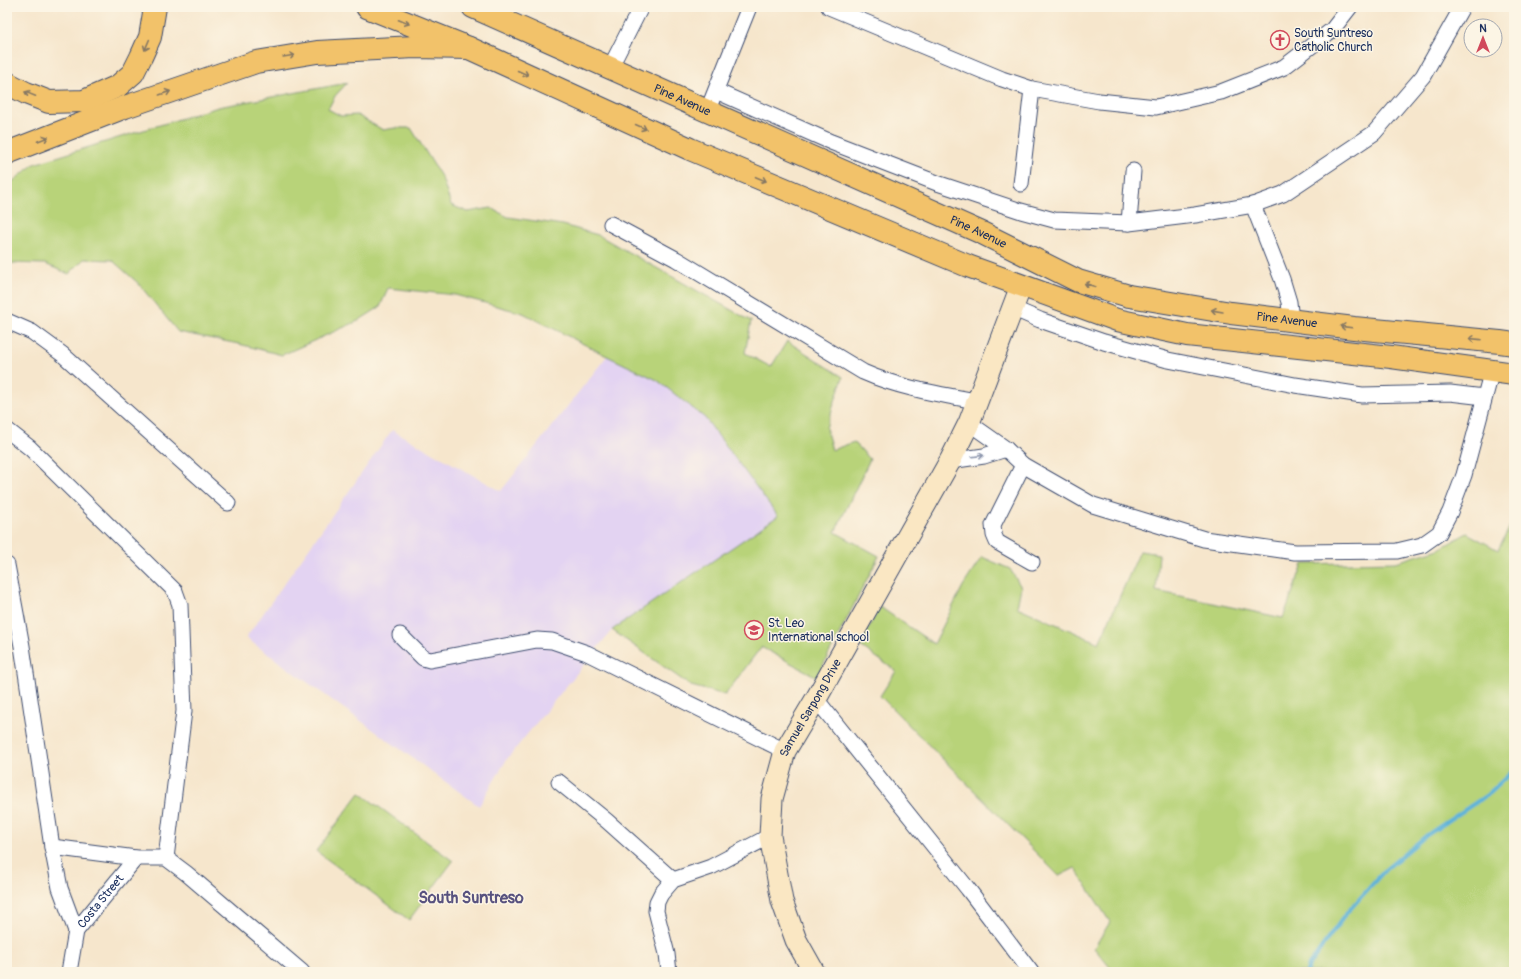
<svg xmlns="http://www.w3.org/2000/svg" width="1521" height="979" font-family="Pangolin,sans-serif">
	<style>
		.built { fill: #e3d3f2 }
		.green { fill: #b8d379; stroke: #6a816c }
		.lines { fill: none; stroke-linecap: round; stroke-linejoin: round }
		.stream { stroke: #5eb3da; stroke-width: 4 }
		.street-casing { stroke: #3c4a6e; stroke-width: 17 }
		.secondary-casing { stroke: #3c4a6e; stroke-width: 23 }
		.primary-casing { stroke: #3c4a6e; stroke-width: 24 }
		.highway-casing { stroke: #3c4a6e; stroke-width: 24 }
		.street { stroke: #fff; stroke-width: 15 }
		.secondary { stroke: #fae7c3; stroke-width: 21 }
		.primary { stroke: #f2c26a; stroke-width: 22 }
		.highway { stroke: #f2c26a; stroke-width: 22 }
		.oneway { stroke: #867864 }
		.oneway2 { stroke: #8d97ae }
		.labels { text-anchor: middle; stroke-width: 3; stroke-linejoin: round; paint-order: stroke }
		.poi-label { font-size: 12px; fill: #1b2f5e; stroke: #fcf5e5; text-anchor: start }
		.street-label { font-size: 12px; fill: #1b2f5e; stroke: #fcf5e5 }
		.district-label { font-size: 16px; font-weight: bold; fill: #58527f; stroke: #fcf5e5 }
	</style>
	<rect width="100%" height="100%" fill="#fcf5e5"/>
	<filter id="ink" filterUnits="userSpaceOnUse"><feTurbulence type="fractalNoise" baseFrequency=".025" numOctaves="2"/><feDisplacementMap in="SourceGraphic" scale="8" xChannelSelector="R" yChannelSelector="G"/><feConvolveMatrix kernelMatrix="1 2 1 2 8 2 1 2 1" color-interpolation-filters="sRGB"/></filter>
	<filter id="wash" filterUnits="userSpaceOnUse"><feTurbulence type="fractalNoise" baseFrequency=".012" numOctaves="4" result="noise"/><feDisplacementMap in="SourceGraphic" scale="16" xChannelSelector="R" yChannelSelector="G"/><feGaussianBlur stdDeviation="0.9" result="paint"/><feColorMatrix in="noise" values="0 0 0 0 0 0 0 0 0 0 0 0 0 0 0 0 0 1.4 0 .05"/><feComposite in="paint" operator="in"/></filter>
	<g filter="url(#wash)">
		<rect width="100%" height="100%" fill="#f6e6cc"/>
		<!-- built -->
		<polygon class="built" points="607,356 657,380 705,418 778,516 612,630 507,759 479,806 246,638 392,430 501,491"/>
		<!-- green -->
		<g class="green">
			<polygon points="347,83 335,96 328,109 341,116 357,115 383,130 395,128 411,128 442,178 451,205 468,212 491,208 508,217 563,225 598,235 751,321 745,353 771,367 787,341 843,377 826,428 832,450 854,442 870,459 835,532 879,556 817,677 761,647 725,695 691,686 612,630 778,516 705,418 657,380 607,356 523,313 455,295 388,288 380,307 358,321 282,355 239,344 178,332 138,283 112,260 84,259 69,274 45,264 7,263 7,186 34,164 218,107"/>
			<polygon points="1514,521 1514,972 1114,972 1094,948 1110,922 1075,868 1059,876 880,696 896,671 859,645 880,607 934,644 963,586 982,557 1010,569 1021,587 1017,607 1099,643 1140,551 1159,554 1156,591 1283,618 1303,564 1396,562 1439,549 1467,533 1498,550 1512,522"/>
			<polygon points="360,793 453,861 409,920 316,851"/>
		</g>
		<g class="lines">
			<!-- stream -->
			<polyline class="stream" points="1307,972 1309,965 1345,915 1386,869 1427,835 1487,795 1514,770"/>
		</g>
	</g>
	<g filter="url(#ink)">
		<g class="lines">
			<!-- street casing -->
			<g class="street-casing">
				<g id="street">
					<polyline points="829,7 1002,79 1032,89 1099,101 1156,107 1221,92 1284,67 1332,30 1350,7"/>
					<polyline points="610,68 641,7"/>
					<polyline points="716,91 831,142 937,183 1021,211 1054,220 1129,223 1195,215 1253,205"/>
					<polyline points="707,112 749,7"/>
					<polyline points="1021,184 1032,89"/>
					<polyline points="1129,223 1133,171"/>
					<path d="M611,224L676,259L863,372C899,388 938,394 976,401"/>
					<polyline points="1012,308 1040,320 1104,342 1168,360 1295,385 1362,395 1450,393 1484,397"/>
					<polyline points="1291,320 1289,302 1282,279 1253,205 1283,194 1374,133 1423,76 1462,7"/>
					<polyline points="7,321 32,332 62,354 228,503"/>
					<polyline points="969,423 1006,449 1023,465 1093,505 1204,539 1295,552 1397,551 1422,545 1439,533 1450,512 1464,475 1492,370"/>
					<polyline points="7,430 30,448 175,591 180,605 184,711 166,858"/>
					<polyline points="950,461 984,456 1006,449"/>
					<polyline points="1023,465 993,525 994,535 997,542 1032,562"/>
					<polyline points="7,565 22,646 52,847 60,888 76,931"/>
					<polyline points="400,635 423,658 430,660 537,640 552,641 587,653 785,751"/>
					<polyline points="816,699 968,889 1031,972"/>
					<polyline points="559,782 607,821 673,880"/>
					<polyline points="52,847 136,858 166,858 186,873 302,972"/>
					<path id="s1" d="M69,972L76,931L136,858"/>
					<polyline points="669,972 667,954 656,911 657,902 661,894 673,880 711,867 770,836"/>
				</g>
			</g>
			<!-- secondary casing -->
			<g class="secondary-casing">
				<g id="secondary">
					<path id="s2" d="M814,972L796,940L782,901L770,836L772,799L785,751L816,699L950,461L969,423L1021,286"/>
				</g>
			</g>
			<!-- primary casing -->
			<g class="primary-casing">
				<g id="primary">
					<polyline points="367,7 469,48 690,149 968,266 1117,320 1187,335 1391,357 1514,374"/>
					<path id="s3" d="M473,7L982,233L1078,281L1129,296L1231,313L1354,328L1500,342L1514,344"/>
				</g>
			</g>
			<!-- highway casing -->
			<g class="highway-casing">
				<g id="highway">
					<polyline points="478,7 488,13"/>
					<polyline points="7,83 26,93 49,102 84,101 118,86 133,73 141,57 150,37 155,7"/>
					<polyline points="7,153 125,107 256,62 317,52 415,47 469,48"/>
				</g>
			</g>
			<!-- street -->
			<use href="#street" class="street"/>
			<!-- secondary -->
			<use href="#secondary" class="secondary"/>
			<!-- primary -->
			<use href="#primary" class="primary"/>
			<!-- highway -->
			<use href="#highway" class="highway"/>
		</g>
		<!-- one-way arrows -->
		<defs><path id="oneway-shaft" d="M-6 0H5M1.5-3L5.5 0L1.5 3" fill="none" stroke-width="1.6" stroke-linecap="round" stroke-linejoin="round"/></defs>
		<g class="oneway">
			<use href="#oneway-shaft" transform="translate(404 22) rotate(22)"/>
			<use href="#oneway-shaft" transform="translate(147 45) rotate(113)"/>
			<use href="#oneway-shaft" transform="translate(289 56) rotate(-9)"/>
			<use href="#oneway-shaft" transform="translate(523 73) rotate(24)"/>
			<use href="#oneway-shaft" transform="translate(165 93) rotate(-19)"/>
			<use href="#oneway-shaft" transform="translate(30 94) rotate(-158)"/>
			<use href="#oneway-shaft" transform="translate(641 127) rotate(24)"/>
			<use href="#oneway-shaft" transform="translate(43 139) rotate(-21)"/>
			<use href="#oneway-shaft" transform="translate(761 179) rotate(23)"/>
			<use href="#oneway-shaft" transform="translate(1090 285) rotate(-164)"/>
			<use href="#oneway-shaft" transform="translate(1217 311) rotate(-170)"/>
			<use href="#oneway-shaft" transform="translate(1346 327) rotate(-173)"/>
			<use href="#oneway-shaft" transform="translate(1475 339) rotate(-174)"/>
		</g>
		<use class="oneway2" href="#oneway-shaft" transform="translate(978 456) rotate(-7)"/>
	</g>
	<!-- icons -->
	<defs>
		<g id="church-ring" transform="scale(1)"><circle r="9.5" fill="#fcf5e5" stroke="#d1495b" stroke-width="1.5"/><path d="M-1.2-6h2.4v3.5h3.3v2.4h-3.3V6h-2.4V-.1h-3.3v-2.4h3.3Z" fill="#d1495b"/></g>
		<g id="school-ring" transform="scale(1)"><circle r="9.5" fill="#fcf5e5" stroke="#d1495b" stroke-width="1.5"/><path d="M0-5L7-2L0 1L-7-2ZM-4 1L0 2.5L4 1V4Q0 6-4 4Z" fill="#d1495b"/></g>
	</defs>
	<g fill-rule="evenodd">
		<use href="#church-ring" x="1280" y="40"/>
		<use href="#school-ring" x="754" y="630"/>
	</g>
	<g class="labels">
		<!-- poi labels -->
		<g class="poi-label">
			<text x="1294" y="37">South Suntreso<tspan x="1294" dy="14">Catholic Church</tspan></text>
			<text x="768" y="627">St. Leo<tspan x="768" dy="14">International school</tspan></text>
		</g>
		<!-- street labels -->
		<g class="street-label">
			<text dy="4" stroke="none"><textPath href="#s3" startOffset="229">Pine Avenue</textPath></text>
			<text dy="4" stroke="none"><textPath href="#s3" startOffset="553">Pine Avenue</textPath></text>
			<text dy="4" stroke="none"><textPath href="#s3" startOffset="877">Pine Avenue</textPath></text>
			<text dy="4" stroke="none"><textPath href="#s2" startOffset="281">Samuel Sarpong Drive</textPath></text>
			<text dy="4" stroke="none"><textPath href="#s1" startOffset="80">Costa Street</textPath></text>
		</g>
		<!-- district labels -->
		<g class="district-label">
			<text x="471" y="903">South Suntreso</text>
		</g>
	</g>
	<!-- margin -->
	<rect width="1521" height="979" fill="none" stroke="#fcf5e5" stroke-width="24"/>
	<!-- north arrow -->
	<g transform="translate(1483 38)"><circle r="19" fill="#fcf5e5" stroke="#a2a6af"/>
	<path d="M0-3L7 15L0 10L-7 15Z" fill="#d1495b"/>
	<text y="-6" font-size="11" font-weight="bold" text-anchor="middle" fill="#1b2f5e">N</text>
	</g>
</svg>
